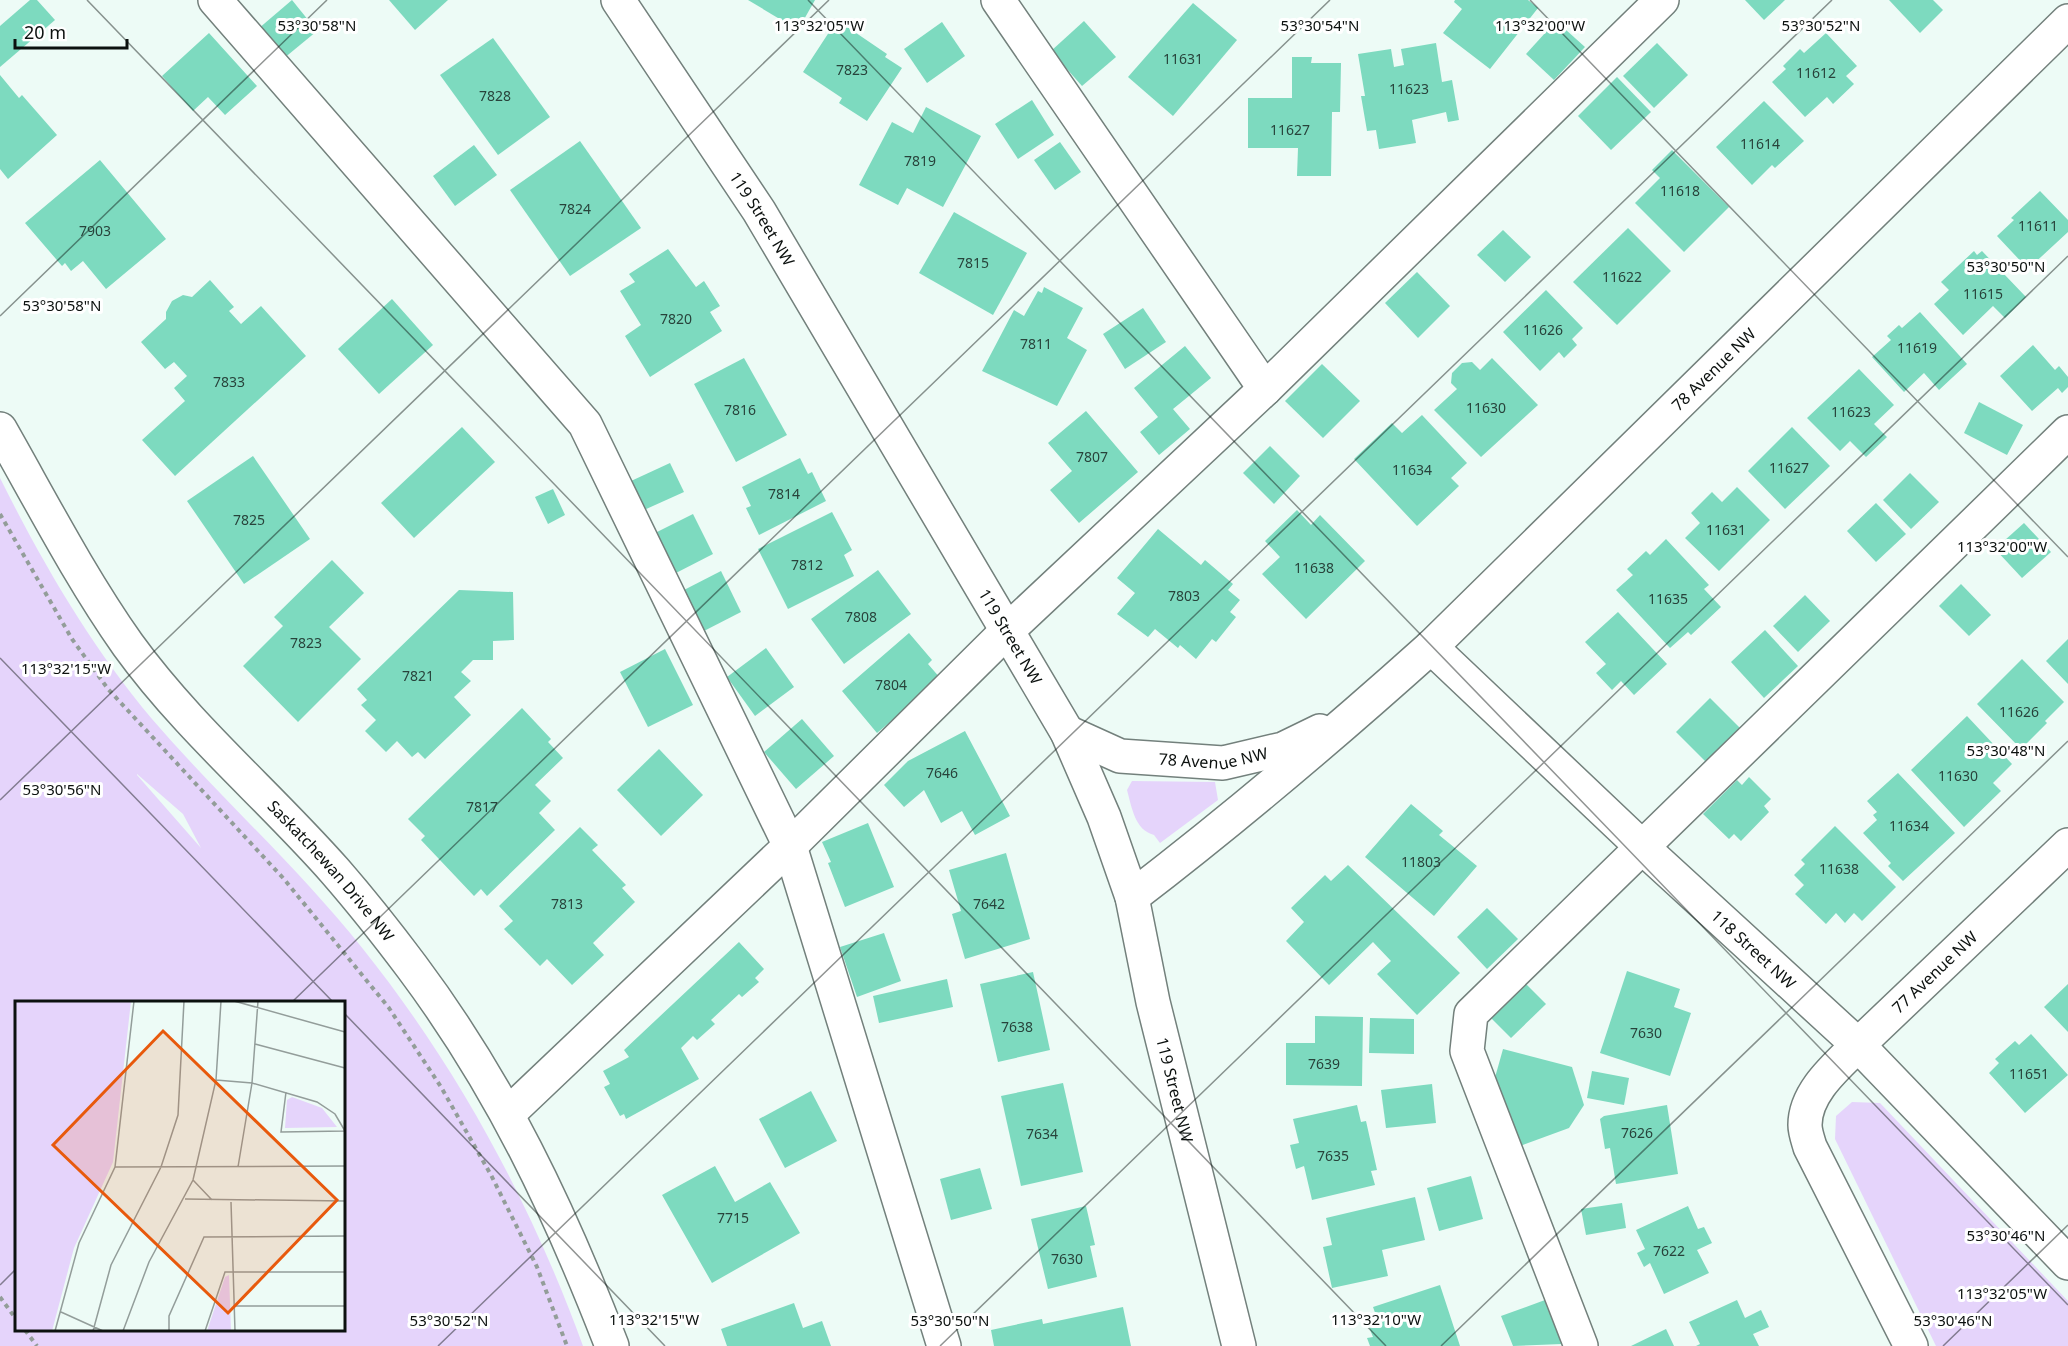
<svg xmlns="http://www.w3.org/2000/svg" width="2068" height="1346" font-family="'Noto Sans',sans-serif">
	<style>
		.green { fill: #e5d4fb; fill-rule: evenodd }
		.building { fill: #7ddabf }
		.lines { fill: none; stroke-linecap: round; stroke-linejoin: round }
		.minor-casing { stroke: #73807c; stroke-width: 36 }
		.path { stroke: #939d99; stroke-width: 4; stroke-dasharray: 4.5 4.5; stroke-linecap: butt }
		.minor { stroke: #fff; stroke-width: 33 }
		.ticks { fill: none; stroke: #0c110f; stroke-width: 1.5; stroke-opacity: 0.45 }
		.labels { text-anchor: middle; stroke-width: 6; stroke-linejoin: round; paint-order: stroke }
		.number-label { font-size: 14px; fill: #28433b }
		.street-label { font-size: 16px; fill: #0c110f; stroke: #fff }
		.inset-road { fill: none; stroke: #939d9a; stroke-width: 1.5 }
		.view { fill: #e8590c; fill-opacity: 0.15; stroke: #e8590c; stroke-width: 3 }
		.inset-edge { fill: none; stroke: #0c110f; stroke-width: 3 }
		.ticks-label { font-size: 15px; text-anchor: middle; fill: #0c110f; stroke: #fff; stroke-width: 6; stroke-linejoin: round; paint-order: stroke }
	</style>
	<rect width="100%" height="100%" fill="#edfbf6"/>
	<!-- green -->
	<g class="green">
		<path d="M0,478C43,564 90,645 152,719C220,798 298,867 363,949C458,1068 531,1203 583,1346H0ZM137,774L183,814L201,848L137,775ZM16,1002H344V1330H16Z"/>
		<path d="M1132,781L1215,782L1218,800L1160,843L1154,835C1135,830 1132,808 1127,790Z"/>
		<polygon points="1852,1102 1880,1103 2068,1301 2068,1346 1936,1346 1835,1139 1836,1116"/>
	</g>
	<!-- building -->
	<g class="building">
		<polygon points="30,0 37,0 55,20 0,67 0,26"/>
		<polygon points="292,0 317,31 283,59 258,29"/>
		<polygon points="389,0 448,0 415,30"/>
		<polygon points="748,0 815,0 798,30"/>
		<polygon points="1455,0 1528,0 1538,8 1490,69 1443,33 1462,9 1454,2"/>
		<polygon points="1745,0 1785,0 1764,20"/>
		<polygon points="1889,0 1933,0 1943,10 1920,33"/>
		<polygon points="1193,3 1237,40 1173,116 1128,77"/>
		<polygon points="837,20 887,54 885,57 902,68 867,121 839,103 842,98 803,72"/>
		<polygon points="1084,21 1116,57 1082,86 1051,51"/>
		<polygon points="1556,21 1585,47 1554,80 1526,54"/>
		<polygon points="942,22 965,56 927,83 904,49"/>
		<polygon points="209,33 257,86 225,115 208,97 193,111 162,76"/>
		<polygon points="1826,33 1857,66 1846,76 1854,84 1833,104 1827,97 1805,117 1772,82 1786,69 1783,66 1800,49 1804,53"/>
		<polygon points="493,38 550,117 498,155 440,75"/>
		<polygon points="1436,43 1442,82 1452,80 1459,120 1448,122 1446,112 1412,120 1416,143 1379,149 1376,130 1367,131 1361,96 1365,96 1358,54 1391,49 1394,67 1404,65 1401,49"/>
		<polygon points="1657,43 1688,75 1654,108 1623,76"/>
		<polygon points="1292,57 1312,57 1311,63 1341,63 1340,112 1332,112 1331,176 1297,176 1298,148 1248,148 1248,98 1292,98"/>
		<polygon points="0,75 19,98 22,95 57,135 8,179 0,169"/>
		<polygon points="1617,77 1651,112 1611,150 1578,116"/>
		<polygon points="1032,100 1054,135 1018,159 995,124"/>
		<polygon points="1764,101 1804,141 1775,168 1772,165 1752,185 1716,147"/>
		<polygon points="926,107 981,136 943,207 907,188 898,205 859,185 892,122 913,133"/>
		<polygon points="580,141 641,228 570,276 510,190"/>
		<polygon points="1060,142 1081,172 1055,190 1034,160"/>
		<polygon points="474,145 497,175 455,206 433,176"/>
		<polygon points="1672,150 1729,207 1684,252 1635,203 1660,178 1652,170"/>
		<polygon points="100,160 166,239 106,289 83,261 71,271 65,263 62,266 25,223"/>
		<polygon points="2040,191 2068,220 2068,232 2028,269 1997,236 2014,220 2011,218"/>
		<polygon points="954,212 1027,253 993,315 919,273"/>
		<polygon points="1628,228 1671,271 1617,325 1573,282"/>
		<polygon points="1503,230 1531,257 1505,282 1477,255"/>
		<polygon points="668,249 696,287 704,281 720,306 710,312 722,331 650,377 625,336 641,325 620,291 635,282 629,274"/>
		<polygon points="1974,251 1977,255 1982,251 2026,297 2005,318 1993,306 1963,335 1934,304 1949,290 1941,282"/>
		<polygon points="1417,272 1450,306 1418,338 1385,303"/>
		<polygon points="210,280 234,307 229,311 241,324 261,306 306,356 175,476 142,440 185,401 174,388 187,376 174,362 165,369 141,342 166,319 166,312 172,301 183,295 192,297"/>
		<polygon points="1044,287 1083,308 1067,338 1087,350 1057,406 982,371 1014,310 1024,316 1038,291 1042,293"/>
		<polygon points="1546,290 1583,328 1572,339 1577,345 1564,358 1559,352 1540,371 1503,332"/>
		<polygon points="392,299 433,345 379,394 338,349"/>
		<polygon points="1143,308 1166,342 1125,369 1103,334"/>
		<polygon points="1920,312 1967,364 1939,390 1924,373 1904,392 1872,357 1891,340 1887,336 1899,325 1902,328"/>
		<polygon points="2033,345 2055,370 2059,366 2068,377 2068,387 2062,393 2058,388 2032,411 2000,376"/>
		<polygon points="1185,346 1211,378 1173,409 1190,429 1159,455 1140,432 1158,417 1134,388"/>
		<polygon points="744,358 787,435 736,462 694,384"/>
		<polygon points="1492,358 1538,405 1481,457 1434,410 1457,389 1451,383 1452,373 1462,363 1472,362 1480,370"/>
		<polygon points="1322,364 1360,401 1323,438 1285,401"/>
		<polygon points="1859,369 1894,405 1874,424 1887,437 1866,457 1850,441 1840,451 1807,418"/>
		<polygon points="1979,402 2023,425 2007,455 1964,433"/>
		<polygon points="1086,411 1138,472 1079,523 1050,490 1072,471 1048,443"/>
		<polygon points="1422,415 1467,463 1451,478 1459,486 1417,526 1354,459 1392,423 1402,433"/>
		<polygon points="462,427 495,462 414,538 381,503"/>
		<polygon points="1792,427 1830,466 1785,509 1748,471"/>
		<polygon points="1270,446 1300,476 1274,504 1243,473"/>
		<polygon points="253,456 310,539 244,584 187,501"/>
		<polygon points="800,458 808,474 812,472 826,501 759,535 746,508 751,506 742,487"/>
		<polygon points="670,463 684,492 644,510 631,481"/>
		<polygon points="1910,473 1939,502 1911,529 1883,500"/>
		<polygon points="1737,487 1770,520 1719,571 1685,538 1700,523 1691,513 1712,492 1722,502"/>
		<polygon points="553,489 565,515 548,524 535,497"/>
		<polygon points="1876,503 1906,534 1876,562 1847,531"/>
		<polygon points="1297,510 1311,525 1320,515 1365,561 1306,619 1262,574 1280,557 1265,541"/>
		<polygon points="832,512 852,550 844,555 854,576 788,609 758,549"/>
		<polygon points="693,514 713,554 674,574 653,534"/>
		<polygon points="2024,523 2051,552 2022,578 1995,549"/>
		<polygon points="1158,529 1201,565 1205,560 1233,584 1228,590 1240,600 1230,612 1236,617 1216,642 1212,639 1196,659 1180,645 1178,648 1155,629 1148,637 1117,614 1135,593 1117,578"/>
		<polygon points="1666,539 1709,585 1704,589 1721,607 1691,635 1688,632 1670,648 1616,590 1633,575 1627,569 1646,551 1650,555"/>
		<polygon points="332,560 364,593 329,627 361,659 298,722 243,666 283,626 274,617"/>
		<polygon points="878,570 911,614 844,664 811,619"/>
		<polygon points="721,571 741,612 702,632 682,591"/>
		<polygon points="1961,584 1991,615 1969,636 1939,606"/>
		<polygon points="459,590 513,592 514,640 493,641 493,660 473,660 461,672 471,681 454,697 471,715 425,759 418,752 412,757 397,741 386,752 365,731 376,720 361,705 367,700 357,689"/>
		<polygon points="1805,595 1830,621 1798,652 1773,626"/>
		<polygon points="1618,612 1667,664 1634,695 1621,681 1612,690 1596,673 1606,664 1585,642"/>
		<polygon points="1765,630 1798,666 1764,698 1731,662"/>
		<polygon points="909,633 932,660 928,664 941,679 877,733 842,691"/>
		<polygon points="2068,639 2068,684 2046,661"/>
		<polygon points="766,648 794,687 755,716 727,677"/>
		<polygon points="665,649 693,705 648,727 620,672"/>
		<polygon points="2022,659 2064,702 2045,721 2047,723 2021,749 1977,704"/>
		<polygon points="1710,698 1741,729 1706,762 1676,732"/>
		<polygon points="522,708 551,739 548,742 563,758 535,785 551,801 539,813 555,830 487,896 481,889 474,896 421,840 425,836 408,819"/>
		<polygon points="1967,716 2012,764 1993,783 2001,791 1964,827 1911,770"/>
		<polygon points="802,719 834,756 796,789 764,752"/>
		<polygon points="965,731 1010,816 975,835 962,811 941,823 924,790 904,807 884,785 908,761"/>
		<polygon points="659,749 703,795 661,836 617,790"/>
		<polygon points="1898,773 1955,833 1903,881 1888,866 1891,863 1863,833 1877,820 1873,815 1877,812 1867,801"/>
		<polygon points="1749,777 1771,799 1764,806 1769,812 1741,841 1734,834 1729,839 1703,814 1737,780 1742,785"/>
		<polygon points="1411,804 1443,831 1439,835 1477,866 1434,916 1365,857"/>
		<polygon points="868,823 894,887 845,907 828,863 831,862 822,842"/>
		<polygon points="1835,826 1896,887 1862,921 1854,913 1845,923 1836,913 1826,924 1795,894 1804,885 1794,875 1805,864 1801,860"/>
		<polygon points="580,827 598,845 592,850 626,885 622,888 635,902 593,943 604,955 572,985 547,959 540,966 504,929 513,921 499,906"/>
		<polygon points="1006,853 1030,939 965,959 952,914 961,911 949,870"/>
		<polygon points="1348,865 1460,973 1417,1015 1377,974 1391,961 1373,942 1329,985 1286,941 1304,922 1291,908 1325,875 1331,881"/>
		<polygon points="1487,908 1518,939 1487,969 1457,937"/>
		<polygon points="884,933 901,981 857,997 840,947"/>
		<polygon points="739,942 764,969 755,978 759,982 742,997 739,994 711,1020 715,1024 697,1040 693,1036 681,1048 699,1079 626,1119 624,1114 620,1116 604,1087 610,1084 603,1071 629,1057 624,1050"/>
		<polygon points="1627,971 1680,989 1674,1007 1691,1013 1670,1076 1600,1053"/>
		<polygon points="1033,972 1050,1050 998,1062 980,984"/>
		<polygon points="947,979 953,1007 879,1023 873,996"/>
		<polygon points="1525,983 1546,1004 1511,1038 1490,1017"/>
		<polygon points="2068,984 2068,1032 2044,1007"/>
		<polygon points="1315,1016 1363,1017 1362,1086 1286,1085 1286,1043 1315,1043"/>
		<polygon points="1370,1018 1414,1019 1414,1054 1369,1053"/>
		<polygon points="2031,1034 2068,1075 2025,1113 1989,1073 1999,1063 1995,1059 2015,1041 2019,1045"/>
		<polygon points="1503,1049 1572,1067 1584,1105 1569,1128 1520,1146 1494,1081"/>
		<polygon points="1592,1071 1629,1078 1624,1105 1587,1098"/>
		<polygon points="1063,1083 1083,1172 1021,1186 1001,1096"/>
		<polygon points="1432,1084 1436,1123 1386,1128 1381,1090"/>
		<polygon points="811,1091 837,1141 785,1168 759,1119"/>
		<polygon points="1357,1105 1361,1122 1366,1121 1377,1170 1371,1171 1375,1185 1312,1200 1304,1166 1296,1169 1290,1145 1299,1143 1293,1119"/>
		<polygon points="1667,1105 1678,1174 1616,1184 1610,1148 1605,1149 1600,1119 1604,1116"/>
		<polygon points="715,1166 735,1202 770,1182 800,1233 712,1283 662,1195"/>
		<polygon points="980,1168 992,1209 951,1220 940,1179"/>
		<polygon points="1471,1176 1483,1219 1439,1231 1427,1188"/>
		<polygon points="1415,1197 1425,1240 1382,1250 1388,1276 1332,1288 1323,1247 1332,1245 1326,1218"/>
		<polygon points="1622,1203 1626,1228 1586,1235 1581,1209"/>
		<polygon points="1086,1206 1095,1245 1090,1246 1097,1277 1048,1289 1031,1219"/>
		<polygon points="1688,1206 1698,1229 1704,1227 1712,1243 1697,1250 1709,1273 1664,1294 1650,1263 1644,1267 1637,1253 1645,1249 1636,1230"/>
		<polygon points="1440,1285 1460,1346 1370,1346 1367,1338 1373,1337 1369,1327 1379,1324 1373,1307"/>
		<polygon points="1545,1300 1562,1344 1513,1346 1501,1316"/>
		<polygon points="1737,1300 1745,1318 1761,1310 1769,1327 1753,1334 1759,1346 1696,1346 1700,1344 1689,1322"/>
		<polygon points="794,1303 803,1328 822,1321 831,1346 727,1346 721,1329"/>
		<polygon points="1123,1307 1131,1346 994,1346 991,1330 1042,1319 1043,1324"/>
		<polygon points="1666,1329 1674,1346 1631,1346"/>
	</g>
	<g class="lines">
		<!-- minor casing -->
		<g class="minor-casing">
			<g id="minor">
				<polyline points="215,0 585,424 790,846 944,1346"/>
				<path id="s1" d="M618,0L759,211L1067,732L1104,817L1132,897L1153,1002L1239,1346"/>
				<polyline points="998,0 1265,389"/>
				<path id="s2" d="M0,429C41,501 80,577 128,645C188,728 268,795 335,871C362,902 388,935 412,967C501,1086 559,1209 612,1346"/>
				<path id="s3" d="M1431,647L1642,847L1858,1045L2068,1263"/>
				<path id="s4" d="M1067,732L1120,756L1223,763L1283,749L1320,731"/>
				<path id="s5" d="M1132,897C1235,818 1334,734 1431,647L2068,21"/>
				<polyline points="509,1113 790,846 1008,630 1265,389 1662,0"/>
				<polyline points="1581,1346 1467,1051 1471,1014 2068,432"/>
				<path id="s6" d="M1911,1346L1810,1147C1808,1140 1805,1132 1805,1125C1805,1092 1837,1066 1858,1045L2068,845"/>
			</g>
		</g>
		<!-- path -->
		<g class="path">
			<polyline points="0,514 72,639 108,689 284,879 389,1008 441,1087 491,1175 537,1267 567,1346"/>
			<polyline points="0,1297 16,1319"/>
			<polyline points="25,1330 37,1346"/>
		</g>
		<!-- minor -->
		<use href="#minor" class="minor"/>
	</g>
	<!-- ticks -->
	<path class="ticks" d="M87,0L1386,1346M808,0L2068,1305M1530,0L2068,557M0,316L327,0M0,658L333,1002M0,800L829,0M292,1002L1330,0M344,1013L665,1346M0,1285L16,1269M438,1346L1832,0M940,1346L2068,256M1441,1346L2068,741M1943,1346L2068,1225"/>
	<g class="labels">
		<!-- number labels -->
		<g class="number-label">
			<text x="1183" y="64">11631</text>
			<text x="852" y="75">7823</text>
			<text x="1816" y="78">11612</text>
			<text x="1409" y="94">11623</text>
			<text x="495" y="101">7828</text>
			<text x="1290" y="135">11627</text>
			<text x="1760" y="149">11614</text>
			<text x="920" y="166">7819</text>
			<text x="1680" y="196">11618</text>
			<text x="575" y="214">7824</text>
			<text x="2038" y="231">11611</text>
			<text x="95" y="236">7903</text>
			<text x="973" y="268">7815</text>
			<text x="1622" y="282">11622</text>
			<text x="1983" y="299">11615</text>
			<text x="676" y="324">7820</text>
			<text x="1543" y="335">11626</text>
			<text x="1036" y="349">7811</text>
			<text x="1917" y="353">11619</text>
			<text x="229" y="387">7833</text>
			<text x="1486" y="413">11630</text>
			<text x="740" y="415">7816</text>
			<text x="1851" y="417">11623</text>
			<text x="1092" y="462">7807</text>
			<text x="1789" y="473">11627</text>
			<text x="1412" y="475">11634</text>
			<text x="784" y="499">7814</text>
			<text x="249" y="525">7825</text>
			<text x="1726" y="535">11631</text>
			<text x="807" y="570">7812</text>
			<text x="1314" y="573">11638</text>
			<text x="1184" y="601">7803</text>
			<text x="1668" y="604">11635</text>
			<text x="861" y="622">7808</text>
			<text x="306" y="648">7823</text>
			<text x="418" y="681">7821</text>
			<text x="891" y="690">7804</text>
			<text x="2019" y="717">11626</text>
			<text x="942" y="778">7646</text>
			<text x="1958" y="781">11630</text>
			<text x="482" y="812">7817</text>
			<text x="1909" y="831">11634</text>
			<text x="1421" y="867">11803</text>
			<text x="1839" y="874">11638</text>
			<text x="567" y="909">7813</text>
			<text x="989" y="909">7642</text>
			<text x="1017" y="1032">7638</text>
			<text x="1646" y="1038">7630</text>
			<text x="1324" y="1069">7639</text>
			<text x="2029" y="1079">11651</text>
			<text x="1637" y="1138">7626</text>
			<text x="1042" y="1139">7634</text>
			<text x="1333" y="1161">7635</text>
			<text x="733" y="1223">7715</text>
			<text x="1669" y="1256">7622</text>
			<text x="1067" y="1264">7630</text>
		</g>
		<!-- street labels -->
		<g class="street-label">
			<text dy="6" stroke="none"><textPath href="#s1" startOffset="262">119 Street NW</textPath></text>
			<text dy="6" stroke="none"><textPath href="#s5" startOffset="786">78 Avenue NW</textPath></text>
			<text dy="6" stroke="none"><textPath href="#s1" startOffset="748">119 Street NW</textPath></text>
			<text dy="6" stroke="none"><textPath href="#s4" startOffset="152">78 Avenue NW</textPath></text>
			<text dy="6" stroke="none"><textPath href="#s2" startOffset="555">Saskatchewan Drive NW</textPath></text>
			<text dy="6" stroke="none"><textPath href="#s3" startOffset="442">118 Street NW</textPath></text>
			<text dy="6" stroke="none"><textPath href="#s6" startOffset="450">77 Avenue NW</textPath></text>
			<text dy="6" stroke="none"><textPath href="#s1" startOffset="1234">119 Street NW</textPath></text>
		</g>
	</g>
	<!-- overview -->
	<g transform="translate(15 1001)">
		<rect width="330" height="330" fill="#edfbf6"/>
		<path d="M0,0H116L98,161L59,247L37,330H0ZM277,96L307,107L322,126L270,127L272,99ZM214,274L216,330H192L210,276Z" fill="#e5d4fb"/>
		<path class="inset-road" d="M219,0L330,31M240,43L330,67M201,79L237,82L302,101L320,113L330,130M271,91L266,131L330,130M100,166L330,165M223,166L237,82L243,0M178,179L197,199M170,198L330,200M216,201L220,330M220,305H330M46,311L88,330M40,330L64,242L100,166L119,0M78,330L96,264L146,166L163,114L169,0M108,330L134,261L178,179L201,79L206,0M154,330V315L189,236L330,235M190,330L210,271H330"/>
		<path class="view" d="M148,30L322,199L213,312L38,144Z"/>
		<rect width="330" height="330" class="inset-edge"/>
	</g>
	<g class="ticks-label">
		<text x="317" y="31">53°30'58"N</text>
		<text x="1320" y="31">53°30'54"N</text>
		<text x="1821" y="31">53°30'52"N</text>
		<text x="819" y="31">113°32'05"W</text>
		<text x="1540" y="31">113°32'00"W</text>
		<text x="2006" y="272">53°30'50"N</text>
		<text x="62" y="311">53°30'58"N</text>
		<text x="2002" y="552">113°32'00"W</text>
		<text x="66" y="674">113°32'15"W</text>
		<text x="2006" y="756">53°30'48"N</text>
		<text x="62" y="795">53°30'56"N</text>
		<text x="2006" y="1241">53°30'46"N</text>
		<text x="2002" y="1299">113°32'05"W</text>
		<text x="654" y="1325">113°32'15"W</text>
		<text x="1376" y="1325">113°32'10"W</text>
		<text x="449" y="1326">53°30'52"N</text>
		<text x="950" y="1326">53°30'50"N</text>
		<text x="1953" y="1326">53°30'46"N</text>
	</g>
	<!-- scale -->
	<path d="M15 39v9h112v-9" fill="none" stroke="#0c110f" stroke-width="3"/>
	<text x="24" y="39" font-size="18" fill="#0c110f" stroke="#ffffff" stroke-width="4.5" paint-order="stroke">20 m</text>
</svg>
